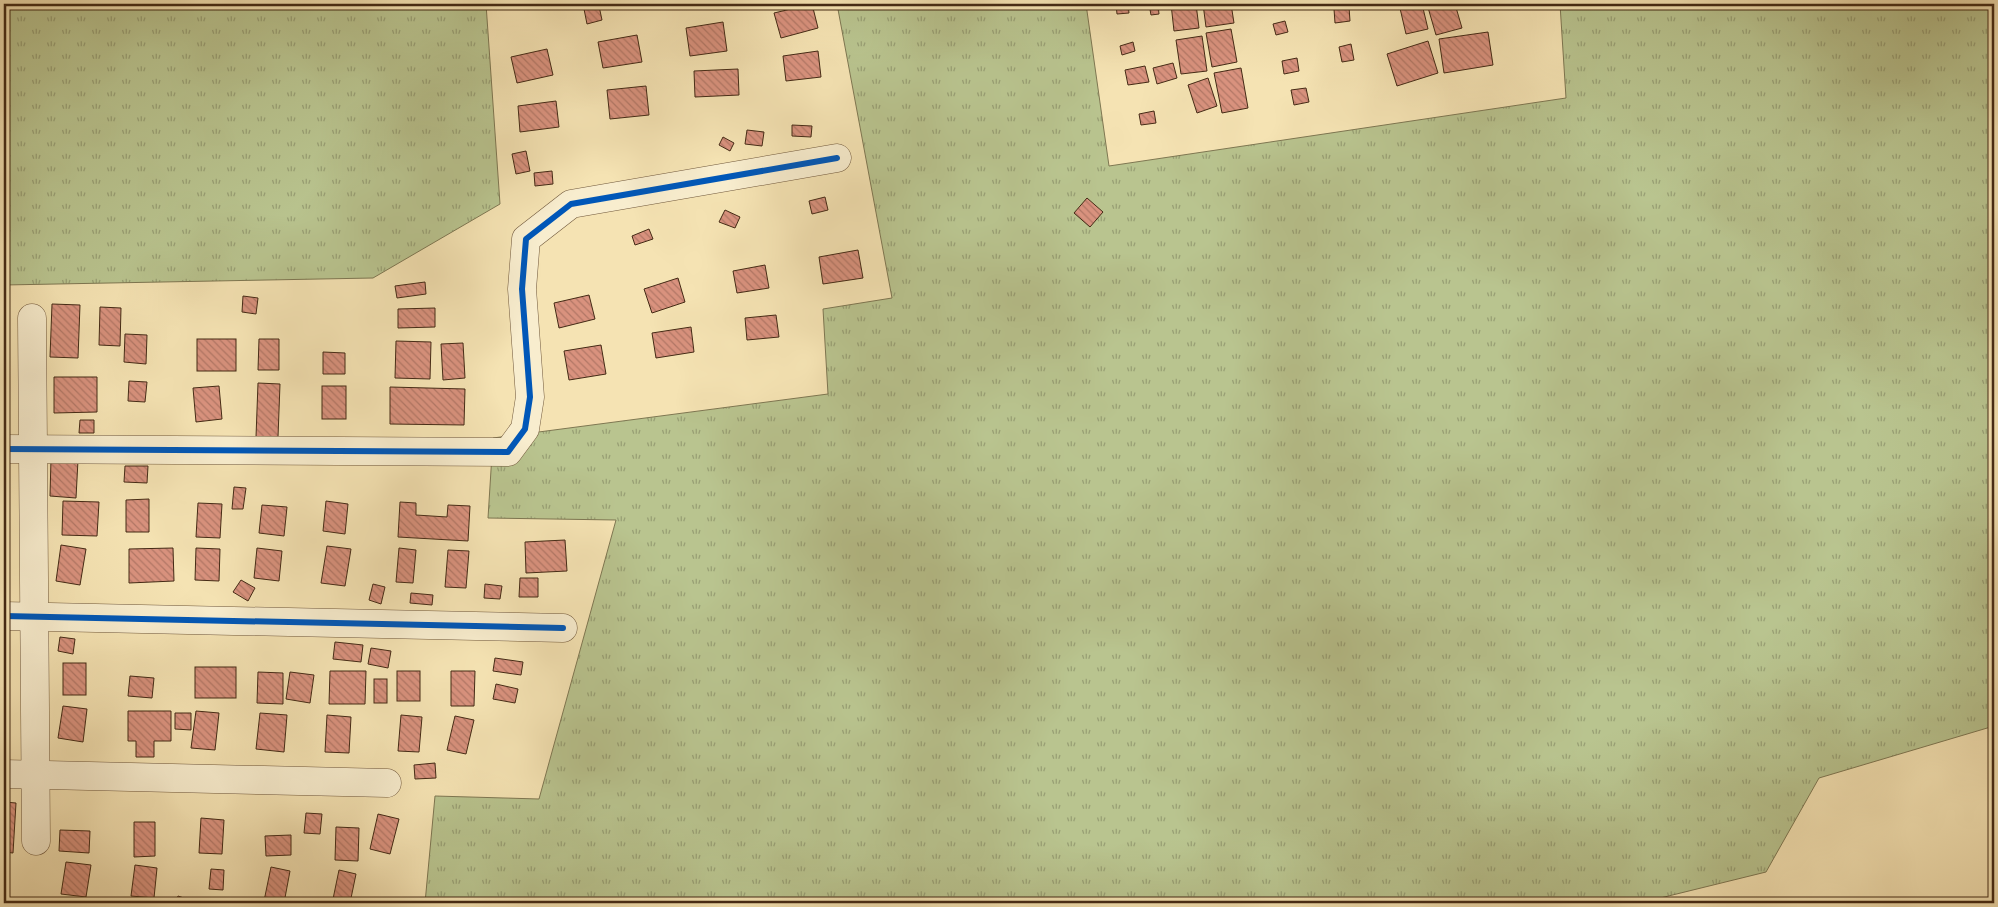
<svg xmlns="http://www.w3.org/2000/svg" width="1998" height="907" font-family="'IM FELL English',serif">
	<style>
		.grass { fill: url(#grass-tufts); stroke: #7e7752 }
		.building { fill: url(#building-back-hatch); stroke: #442a15 }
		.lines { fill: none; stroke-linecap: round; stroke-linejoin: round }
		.street-casing { stroke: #70583c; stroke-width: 29 }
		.street { stroke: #f8edce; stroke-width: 28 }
		.cycleway-casing { stroke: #f8edce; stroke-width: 9 }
		.cycleway { stroke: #0057b8; stroke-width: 6 }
	</style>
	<defs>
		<pattern id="grass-tufts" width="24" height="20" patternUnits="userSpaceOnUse" patternTransform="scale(1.25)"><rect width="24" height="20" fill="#b9c48f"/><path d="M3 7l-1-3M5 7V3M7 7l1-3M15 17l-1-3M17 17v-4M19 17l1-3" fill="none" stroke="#989f74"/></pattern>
		<pattern id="building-back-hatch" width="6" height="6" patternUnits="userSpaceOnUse" patternTransform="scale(1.25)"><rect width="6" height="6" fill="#d9927e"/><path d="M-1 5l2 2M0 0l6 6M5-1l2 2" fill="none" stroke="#b27766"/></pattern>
	</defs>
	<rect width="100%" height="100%" fill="#f5e3b3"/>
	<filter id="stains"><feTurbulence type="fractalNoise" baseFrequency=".004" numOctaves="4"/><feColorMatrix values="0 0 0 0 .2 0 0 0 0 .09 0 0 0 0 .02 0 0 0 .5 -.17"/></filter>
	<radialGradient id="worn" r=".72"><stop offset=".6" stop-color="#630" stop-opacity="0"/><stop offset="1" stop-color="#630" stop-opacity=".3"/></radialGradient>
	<!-- grass -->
	<g class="grass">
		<polygon points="4,4 486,4 500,204 373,278 4,285"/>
		<polygon points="837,4 1086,4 1109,166 1566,98 1560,4 1994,4 1994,726 1819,778 1766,872 1640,903 425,903 435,796 539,799 616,520 488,518 493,438 828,394 823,309 892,298"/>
	</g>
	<!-- building -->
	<g class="building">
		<polygon points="812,4 818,28 781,38 774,13"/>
		<polygon points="1116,4 1128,4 1129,13 1117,14"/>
		<polygon points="1149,4 1158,4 1159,14 1151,15"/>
		<polygon points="1171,4 1196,4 1199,28 1174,31"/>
		<polygon points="1203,4 1231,4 1234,23 1206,27"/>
		<polygon points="1399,4 1422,4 1428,29 1406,34"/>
		<polygon points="1427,4 1455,4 1462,28 1436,35"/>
		<polygon points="599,6 602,20 587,24 584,9"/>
		<polygon points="1349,7 1350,21 1335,23 1334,9"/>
		<polygon points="1285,21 1288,32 1276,35 1273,24"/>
		<polygon points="723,22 727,51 690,56 686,28"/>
		<polygon points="1231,29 1237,62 1212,67 1206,33"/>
		<polygon points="1488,32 1493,65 1444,73 1439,39"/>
		<polygon points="637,35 642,62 603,68 598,42"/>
		<polygon points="1202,36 1207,71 1181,74 1176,40"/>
		<polygon points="1428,41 1438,73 1397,86 1387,54"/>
		<polygon points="1133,42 1135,51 1122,55 1120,46"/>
		<polygon points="1351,44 1354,60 1342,62 1339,47"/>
		<polygon points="547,49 553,75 517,83 511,57"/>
		<polygon points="818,51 821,77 786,81 783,56"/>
		<polygon points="1297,58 1299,71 1284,74 1282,61"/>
		<polygon points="1173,63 1177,78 1157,84 1153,68"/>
		<polygon points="1145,66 1149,82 1128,85 1125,70"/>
		<polygon points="1241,68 1248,108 1222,113 1214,73"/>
		<polygon points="738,69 739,95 695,97 694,71"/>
		<polygon points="1208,78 1217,106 1197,113 1188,85"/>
		<polygon points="646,86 649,115 610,119 607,90"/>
		<polygon points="1306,88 1309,102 1294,105 1291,90"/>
		<polygon points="556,101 559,127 520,132 518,106"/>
		<polygon points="1154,111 1156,123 1141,125 1139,114"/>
		<polygon points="792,125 812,126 811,137 792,136"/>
		<polygon points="747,130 764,132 762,146 745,144"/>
		<polygon points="723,137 734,143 730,151 719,145"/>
		<polygon points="526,151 530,171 516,174 512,154"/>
		<polygon points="552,171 553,184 535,186 534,173"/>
		<polygon points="825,197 828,210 812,214 809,201"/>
		<polygon points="1087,198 1103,212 1090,227 1074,213"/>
		<polygon points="725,210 740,217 735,228 719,222"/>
		<polygon points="649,229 653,239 635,245 632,236"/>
		<polygon points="858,250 863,278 823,284 819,257"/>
		<polygon points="765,265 769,288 737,293 733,271"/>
		<polygon points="678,278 685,302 652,313 644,289"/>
		<polygon points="425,282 426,294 397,298 395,286"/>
		<polygon points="589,295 595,319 559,328 554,303"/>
		<polygon points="243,296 258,298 256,314 242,312"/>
		<polygon points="52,304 80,305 78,358 50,357"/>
		<polygon points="100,307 121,308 120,346 99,345"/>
		<polygon points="435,308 435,327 398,328 398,309"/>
		<polygon points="776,315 779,337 747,340 745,318"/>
		<polygon points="691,327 694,352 656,358 652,333"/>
		<polygon points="125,334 147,335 146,364 124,362"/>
		<rect x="197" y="339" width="39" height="32"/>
		<polygon points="259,339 279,339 279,370 258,370"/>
		<polygon points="396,341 431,342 430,379 395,378"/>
		<polygon points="463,343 465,378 443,380 441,344"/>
		<polygon points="601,345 606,374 569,380 564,351"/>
		<polygon points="323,352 345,353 345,374 323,374"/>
		<polygon points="54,377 97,377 97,412 54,413"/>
		<polygon points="129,381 147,382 145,402 128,401"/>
		<polygon points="258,383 280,384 278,437 256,437"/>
		<polygon points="219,386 222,419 196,422 193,388"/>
		<rect x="322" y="386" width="24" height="33"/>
		<polygon points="390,387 465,389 464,425 390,424"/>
		<polygon points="80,420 94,420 94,433 79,433"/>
		<polygon points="51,459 78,460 76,498 50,496"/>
		<polygon points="125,466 148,466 147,483 124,482"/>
		<polygon points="234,487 246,488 243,509 232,509"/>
		<polygon points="149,499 149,532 126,532 126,500"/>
		<polygon points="63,501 99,502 97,536 62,535"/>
		<polygon points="326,501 348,504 345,534 323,531"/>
		<polygon points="400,502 416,503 416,515 447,517 448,505 470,506 468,541 398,537"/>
		<polygon points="198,503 222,504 220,538 196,537"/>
		<polygon points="262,505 287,507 284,536 259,533"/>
		<polygon points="565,540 567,571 526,573 525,542"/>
		<polygon points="61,545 86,549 80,585 56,581"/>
		<polygon points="327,546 351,549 345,586 321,583"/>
		<polygon points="173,548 174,581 129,583 129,549"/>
		<polygon points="196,548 220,549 219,581 195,580"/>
		<polygon points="257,548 282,551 279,581 254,578"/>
		<polygon points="399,548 416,550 413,583 396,582"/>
		<polygon points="448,550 469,551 466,588 445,587"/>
		<polygon points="520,578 538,578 538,597 519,597"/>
		<polygon points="241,580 255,588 248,601 233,592"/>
		<polygon points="373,584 385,587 381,604 369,600"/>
		<polygon points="485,584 502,586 500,599 484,598"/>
		<polygon points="411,593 433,595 432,605 410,603"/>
		<polygon points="60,637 75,639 73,654 58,651"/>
		<polygon points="335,642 363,645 361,662 333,659"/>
		<polygon points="371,648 391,651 388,668 368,664"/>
		<polygon points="495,658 523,662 521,675 493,671"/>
		<rect x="63" y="663" width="23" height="32"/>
		<rect x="195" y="667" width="41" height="31"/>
		<polygon points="330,671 366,671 365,704 329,704"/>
		<rect x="397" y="671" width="23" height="30"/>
		<polygon points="451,671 475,671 474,706 451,706"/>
		<polygon points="258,672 283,673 283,704 257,703"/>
		<polygon points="290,672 314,675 310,703 286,699"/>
		<polygon points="130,676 154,678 152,698 128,696"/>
		<rect x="374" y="679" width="13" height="24"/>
		<polygon points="496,684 518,689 515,703 493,699"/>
		<polygon points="63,706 87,709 83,742 58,738"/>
		<polygon points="128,711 171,711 171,741 154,741 154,757 136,757 136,741 128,741"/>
		<polygon points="196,711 219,713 215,750 191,748"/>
		<polygon points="175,713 191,713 191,730 175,729"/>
		<polygon points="260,713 287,715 284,752 256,749"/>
		<polygon points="327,715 351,717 349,753 325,752"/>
		<polygon points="401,715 422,717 419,752 398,751"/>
		<polygon points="455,716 474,720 466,754 447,750"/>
		<polygon points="435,763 436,778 415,779 414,765"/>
		<polygon points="4,802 16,803 13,853 4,852"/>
		<polygon points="306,813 322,814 320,834 304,833"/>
		<polygon points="378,814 399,819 390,854 370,849"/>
		<polygon points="201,818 224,820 222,854 199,853"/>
		<polygon points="134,822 155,822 155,856 134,857"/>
		<polygon points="336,827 359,828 358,861 335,860"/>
		<polygon points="60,830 90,831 89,853 59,851"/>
		<polygon points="291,835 291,855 266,856 265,836"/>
		<polygon points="66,862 91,865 86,897 61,894"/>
		<polygon points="135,865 157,868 154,898 131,896"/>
		<polygon points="271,867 290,871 284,903 264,901"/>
		<polygon points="211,869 224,870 223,890 209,889"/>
		<polygon points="339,870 356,874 350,903 333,899"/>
		<polygon points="178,896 193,901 192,903 175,903"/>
	</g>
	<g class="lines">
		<!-- street casing -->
		<g class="street-casing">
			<g id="street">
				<polyline points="32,318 36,841"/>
				<polyline points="4,449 508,452 525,429 530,397 522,289 526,239 571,204 837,158"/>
				<polyline points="4,616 563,628"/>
				<polyline points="4,774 387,783"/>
			</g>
		</g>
		<!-- street -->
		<use href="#street" class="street"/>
		<!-- cycleway casing -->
		<g class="cycleway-casing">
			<g id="cycleway">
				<polyline points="4,449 508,452 525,429 530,397 522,289 526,239 571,204 837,158"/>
				<polyline points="4,616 563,628"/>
			</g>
		</g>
		<!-- cycleway -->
		<use href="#cycleway" class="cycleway"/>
	</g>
	<!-- margin -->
	<rect width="1998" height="907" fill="none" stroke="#f5e3b3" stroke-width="20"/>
	<rect x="5" y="5" width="1988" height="897" fill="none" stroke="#442a15" stroke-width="2.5"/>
	<rect x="10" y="10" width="1978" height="887" fill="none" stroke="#442a15"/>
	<rect width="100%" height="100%" filter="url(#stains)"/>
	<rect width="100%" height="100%" fill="url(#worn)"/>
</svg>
